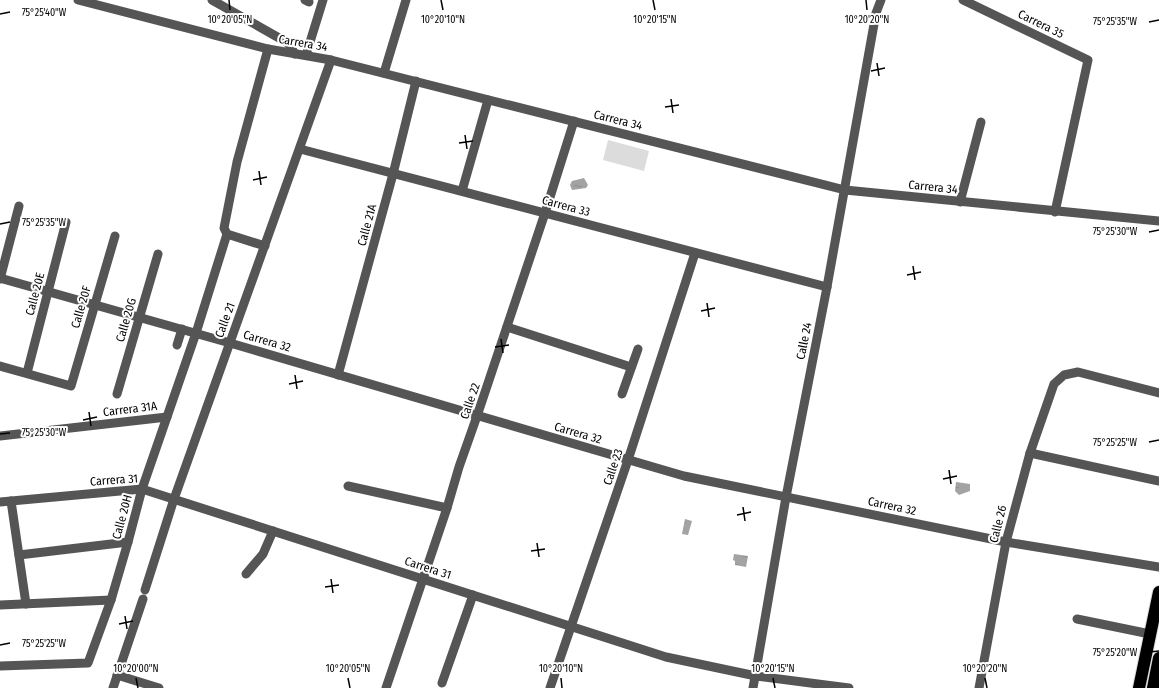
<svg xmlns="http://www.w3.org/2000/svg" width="1159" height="688" font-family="'Fira Sans Condensed',sans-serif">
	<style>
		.garden { fill: #dcdcdc }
		.water { fill: url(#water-ripples) }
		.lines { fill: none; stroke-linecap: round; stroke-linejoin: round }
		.highway-casing { stroke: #dbdbdb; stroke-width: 14 }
		.minor { stroke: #555; stroke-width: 9 }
		.highway { stroke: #000; stroke-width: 12 }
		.ticks { fill: none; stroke: #000; stroke-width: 1.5 }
		.labels { text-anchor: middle; stroke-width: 4; stroke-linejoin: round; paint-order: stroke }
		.street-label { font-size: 12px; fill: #000; stroke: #fff }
		.ticks-label { font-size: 10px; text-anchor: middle; fill: #000; stroke: #fff; stroke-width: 4; stroke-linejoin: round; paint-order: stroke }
	</style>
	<defs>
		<pattern id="water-ripples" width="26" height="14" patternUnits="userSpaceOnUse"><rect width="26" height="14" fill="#a3a3a3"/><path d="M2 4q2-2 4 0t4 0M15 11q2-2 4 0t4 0" fill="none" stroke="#8b8b8b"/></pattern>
	</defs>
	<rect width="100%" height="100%" fill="#fff"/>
	<!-- garden -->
	<polygon class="garden" points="608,140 649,151 644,171 603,160"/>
	<!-- water -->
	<g class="water">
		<polygon points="584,178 588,185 586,188 572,190 570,185 572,181"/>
		<polygon points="956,482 970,484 970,491 959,495 955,491"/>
		<polygon points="685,519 692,521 688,535 682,534"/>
		<polygon points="734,554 748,556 746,567 735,565 735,561 733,560"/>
	</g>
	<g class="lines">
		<!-- highway casing -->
		<g class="highway-casing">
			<g id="highway">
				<polyline points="1139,688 1159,592"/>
				<polyline points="1153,688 1159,658"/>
			</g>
		</g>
		<!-- minor -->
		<g class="minor">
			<polyline points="78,0 268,49 331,60 845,190 1159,221"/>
			<polyline points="212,0 288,43 295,54"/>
			<polyline points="305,0 309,2"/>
			<polyline points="963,0 1088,60 1055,212"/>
			<polyline points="306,55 323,0"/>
			<polyline points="384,73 406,0"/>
			<polyline points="300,149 827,287"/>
			<polyline points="462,191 488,100"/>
			<polyline points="960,202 981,122"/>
			<polyline points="265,246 227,234 224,228 237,162 268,49"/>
			<polyline points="0,278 230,343 684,476 1006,542 1159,567"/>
			<polyline points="0,279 19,206"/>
			<polyline points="507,327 631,367"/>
			<polyline points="177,345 182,329"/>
			<polyline points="0,366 71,386 115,236"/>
			<polyline points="27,373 66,222"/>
			<polyline points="338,375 393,174 416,81"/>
			<polyline points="117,394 158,254"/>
			<polyline points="622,394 638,349"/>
			<polyline points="0,436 167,417"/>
			<polyline points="1030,453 1159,481"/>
			<polyline points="348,486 447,508"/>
			<polyline points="11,501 26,604"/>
			<polyline points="0,502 142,489 666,657 756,676 849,688"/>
			<polyline points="19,555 128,542"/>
			<polyline points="246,574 263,554 273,531"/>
			<polyline points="145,590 174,499 331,60"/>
			<polyline points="0,605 111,600"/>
			<polyline points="1077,619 1150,634"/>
			<polyline points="0,666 88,663 111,600 128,542 142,489 196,333 227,234"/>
			<polyline points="117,675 159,688"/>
			<polyline points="442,683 473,595"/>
			<polyline points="113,688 143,599"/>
			<polyline points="386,688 447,508 459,467 477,416 545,213 574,121"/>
			<polyline points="550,688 628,460 695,253"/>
			<polyline points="753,688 786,497 827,287 876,13 881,0"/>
			<polyline points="979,688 1006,542 1030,453 1054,384 1064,375 1078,372 1159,393"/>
		</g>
		<!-- highway -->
		<use href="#highway" class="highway"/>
	</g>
	<!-- ticks -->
	<path class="ticks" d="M229,0L230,10M441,0L443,10M653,0L655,10M866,0L867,10M0,14L10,12M1149,22L1159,20M877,63L879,76M871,71L885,68M671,99L673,113M665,107L679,105M465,135L467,149M459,143L473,141M259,171L261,185M253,180L267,177M0,224L10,222M1149,232L1159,230M913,266L915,280M907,275L921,272M707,303L709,317M701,311L715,308M501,339L503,353M495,347L509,345M295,375L297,389M289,384L303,381M89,412L91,426M83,420L97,417M0,434L10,433M1149,442L1159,440M949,470L951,484M943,479L957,476M743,507L745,521M737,515L751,512M537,543L539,557M531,551L545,549M331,579L333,593M325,587L339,585M125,616L127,629M119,624L133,621M0,645L10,643M1149,652L1159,651M136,678L138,688M348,678L350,688M561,678L562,688M773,678L775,688M985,678L987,688"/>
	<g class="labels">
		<!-- street labels -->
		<g class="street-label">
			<text transform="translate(1041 24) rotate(26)" y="4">Carrera 35</text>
			<text transform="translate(303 43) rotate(10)" y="4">Carrera 34</text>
			<text transform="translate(618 120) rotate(14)" y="4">Carrera 34</text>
			<text transform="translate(933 187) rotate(6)" y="4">Carrera 34</text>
			<text transform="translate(566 206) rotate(15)" y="4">Carrera 33</text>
			<text transform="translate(367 225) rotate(-75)" y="4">Calle 21A</text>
			<text transform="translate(35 294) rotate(-75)" y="4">Calle 20E</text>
			<text transform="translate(81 307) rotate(-74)" y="4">Calle 20F</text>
			<text transform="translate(126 320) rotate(-74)" y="4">Calle 20G</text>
			<text transform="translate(225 320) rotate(-70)" y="4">Calle 21</text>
			<text transform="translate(267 341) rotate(16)" y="4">Carrera 32</text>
			<text transform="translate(804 341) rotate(-79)" y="4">Calle 24</text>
			<text transform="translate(470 401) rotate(-71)" y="4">Calle 22</text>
			<text transform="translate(130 409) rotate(-7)" y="4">Carrera 31A</text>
			<text transform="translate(578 433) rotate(16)" y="4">Carrera 32</text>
			<text transform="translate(613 467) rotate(-71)" y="4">Calle 23</text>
			<text transform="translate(114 480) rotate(-4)" y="4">Carrera 31</text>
			<text transform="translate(892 506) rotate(12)" y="4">Carrera 32</text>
			<text transform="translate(122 517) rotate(-75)" y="4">Calle 20H</text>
			<text transform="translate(998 524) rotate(-76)" y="4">Calle 26</text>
			<text transform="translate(428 568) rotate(18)" y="4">Carrera 31</text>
		</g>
	</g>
	<g class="ticks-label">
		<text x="44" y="16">75°25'40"W</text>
		<text x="230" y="23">10°20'05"N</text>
		<text x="443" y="23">10°20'10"N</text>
		<text x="655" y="23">10°20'15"N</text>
		<text x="867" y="23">10°20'20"N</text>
		<text x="1115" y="25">75°25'35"W</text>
		<text x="44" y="226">75°25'35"W</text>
		<text x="1115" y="235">75°25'30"W</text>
		<text x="44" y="436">75°25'30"W</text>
		<text x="1115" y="446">75°25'25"W</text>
		<text x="44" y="647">75°25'25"W</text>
		<text x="1115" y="656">75°25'20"W</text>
		<text x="136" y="672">10°20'00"N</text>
		<text x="348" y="672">10°20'05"N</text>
		<text x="561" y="672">10°20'10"N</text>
		<text x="773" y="672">10°20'15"N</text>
		<text x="985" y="672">10°20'20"N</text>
	</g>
</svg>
